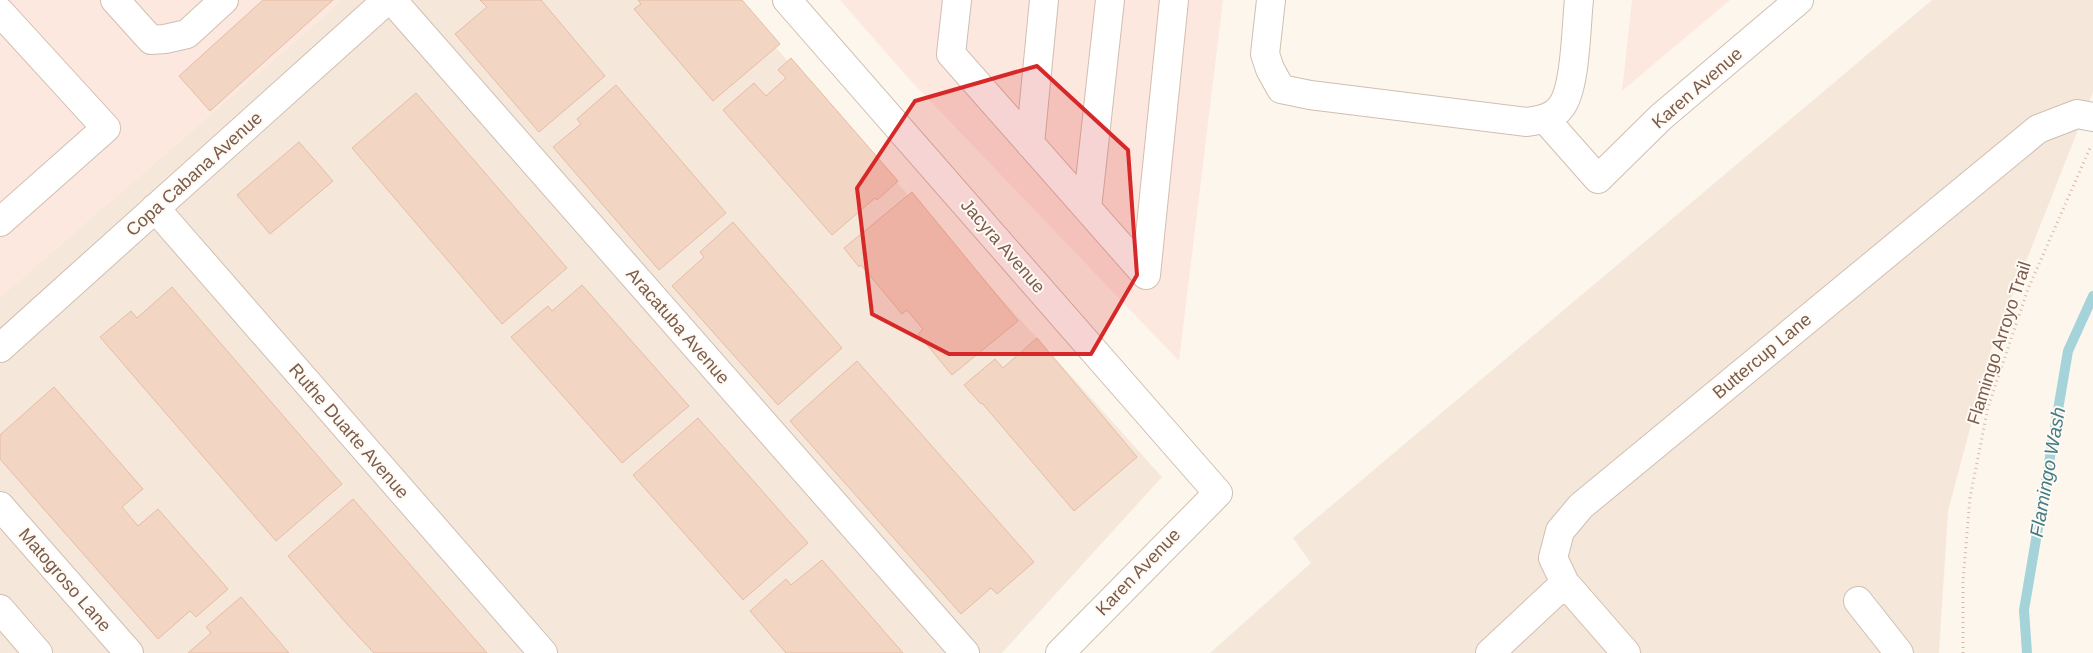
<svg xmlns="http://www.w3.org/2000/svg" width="2093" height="653" font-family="Helvetica,sans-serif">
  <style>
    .residential { fill: #f5e8da }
    .commercial { fill: #fde8e0 }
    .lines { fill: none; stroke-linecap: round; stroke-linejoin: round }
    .stream { stroke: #a5d3da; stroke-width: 10 }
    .building { fill: #f3d5c3; stroke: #e6bba3 }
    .minor-casing { stroke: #d1beb0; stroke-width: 30 }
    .path { stroke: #d9b8a5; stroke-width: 3; stroke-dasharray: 1 4; stroke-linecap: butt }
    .minor { stroke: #fff; stroke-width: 28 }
    .marked { fill: #d62828; fill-opacity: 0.2; stroke: #d62828; stroke-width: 4; stroke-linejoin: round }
    .labels { text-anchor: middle; stroke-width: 4; stroke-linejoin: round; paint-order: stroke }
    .street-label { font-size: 18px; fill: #7a5c4d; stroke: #fffaf3 }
    .water-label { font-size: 19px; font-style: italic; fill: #437c86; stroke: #fffaf3 }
  </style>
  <rect width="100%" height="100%" fill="#fdf6ec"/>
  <!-- residential -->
  <path class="residential" d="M342,0H733L1162,477L1002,653H0V297Z
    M1932,0H2093V92L1991,350L1948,511L1939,653H1210L1311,563L1293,538Z"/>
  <!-- commercial -->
  <path class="commercial" d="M0,0H342L0,297Z
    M840,0H1223L1179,361L910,80Z
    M1632,0H1730L1622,91Z"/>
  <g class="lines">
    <!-- stream -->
    <path class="stream" d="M2027,653L2024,610L2068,351L2093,296"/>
  </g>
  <!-- building -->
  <path class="building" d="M263,0H333L210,111L179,76Z
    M480,0H541L605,76L539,132L455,34L487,7Z
    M638,0H742L780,44L713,101L634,9L641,4Z
    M791,58L898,181L877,200L875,198L832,235L723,110L754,83L766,96L786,78L778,70Z
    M616,85L726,213L659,270L553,147L581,124L577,119Z
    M416,93L567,268L502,324L352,148Z
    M299,142L333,181L270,234L237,195Z
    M912,192L1018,321L952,375L918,334L923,329L907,310L902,314L861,265L859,267L844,248Z
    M733,222L842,348L778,405L672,286L704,257L700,252Z
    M582,285L689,406L622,463L511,337L548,306L552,311Z
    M172,287L342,484L276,541L100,337L131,311L137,318Z
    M1037,338L1137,457L1074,511L982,403L981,404L964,385L995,359L1003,368Z
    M857,361L1034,562L997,594L991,588L961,614L790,421Z
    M54,387L143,489L122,507L138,526L158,509L228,589L196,617L190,611L158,639L0,459V435Z
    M698,418L808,543L743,600L633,475Z
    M353,499L487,653H374L347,624L288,556Z
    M822,560L903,653H786L750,611L786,579L791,585Z
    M241,597L289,653H188L211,633L206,627Z"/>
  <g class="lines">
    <defs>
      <path id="minor" d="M115,0L151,40L165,39L187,34L224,0
        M392,0L965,653
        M787,0L1218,493L1060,653
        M957,0L951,54L1146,275L1174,0
        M1271,0L1265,54L1270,69L1281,89L1310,95L1527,122C1540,120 1553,118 1561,107C1576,88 1576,25 1579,0
        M0,12L106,128L0,222
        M1545,119L1598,179L1661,117L1799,0
        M1030,144L1044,0
        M155,208L543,653
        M1087,208L1110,0
        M0,348L387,0
        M0,506L129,653
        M1858,601L1899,653
        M0,609L38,653
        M1490,653L1565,583
        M1626,653L1565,583L1553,558L1560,531L1581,506L2038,129L2077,114L2093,117"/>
    </defs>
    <!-- minor casing -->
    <use href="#minor" class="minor-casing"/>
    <!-- path -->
    <path class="path" d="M1963,653V581L1970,498L1988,407L2028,289L2090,148"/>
    <!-- minor -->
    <use href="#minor" class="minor"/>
  </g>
  <!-- marked area -->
  <path class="marked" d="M1037,66L1128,150L1137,275L1091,354H949L872,314L857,188L915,101Z"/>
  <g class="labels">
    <!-- street labels -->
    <g class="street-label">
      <text transform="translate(1697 88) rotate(-41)" y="6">Karen Avenue</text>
      <text transform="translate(194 174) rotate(-42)" y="6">Copa Cabana Avenue</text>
      <text transform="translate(1003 246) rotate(49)" y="6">Jacyra Avenue</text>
      <text transform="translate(678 326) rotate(49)" y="6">Aracatuba Avenue</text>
      <text transform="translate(1999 343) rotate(-72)" y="6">Flamingo Arroyo Trail</text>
      <text transform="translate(1762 356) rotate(-40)" y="6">Buttercup Lane</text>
      <text transform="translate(349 431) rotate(49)" y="6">Ruthe Duarte Avenue</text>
      <text transform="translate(1138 572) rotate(-46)" y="6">Karen Avenue</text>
      <text transform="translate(65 580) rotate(49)" y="6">Matogroso Lane</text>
    </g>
    <!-- water labels -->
    <g class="water-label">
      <text transform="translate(2047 472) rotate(-80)" y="7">Flamingo Wash</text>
    </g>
  </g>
</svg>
